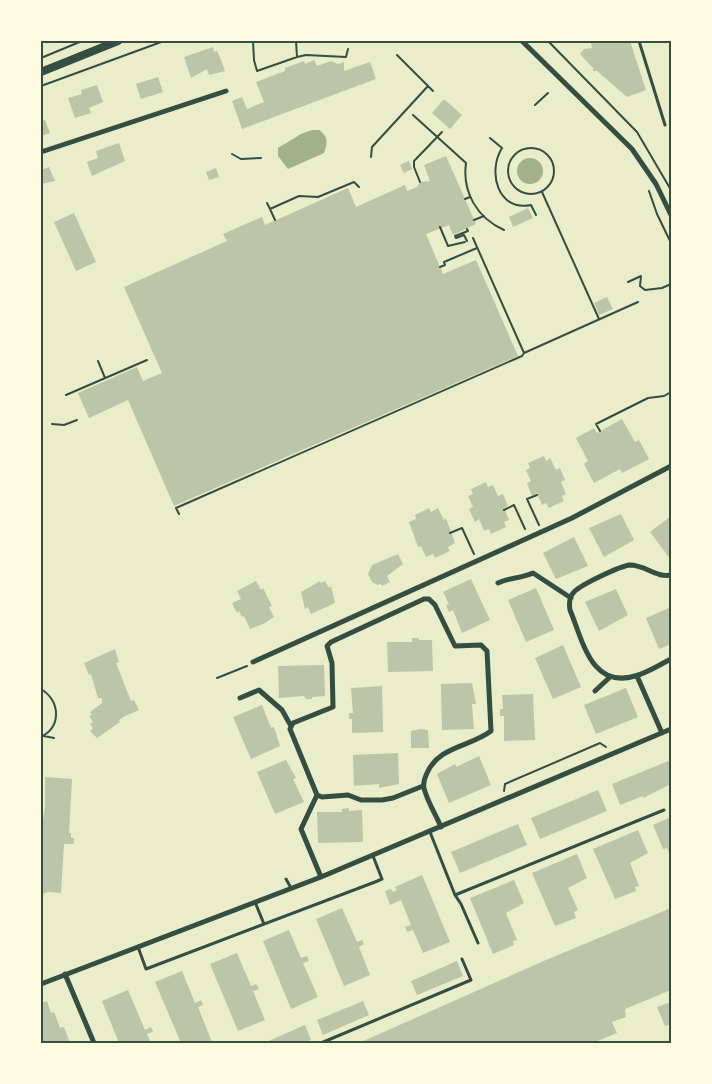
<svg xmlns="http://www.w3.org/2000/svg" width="712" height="1084" font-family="Helvetica,sans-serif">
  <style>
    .water { fill: #a3b18a }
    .building { fill: #bcc5a7 }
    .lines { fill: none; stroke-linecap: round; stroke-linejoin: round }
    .path { stroke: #344e41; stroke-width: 2 }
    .service { stroke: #344e41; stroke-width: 3 }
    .minor { stroke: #344e41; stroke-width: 5 }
    .tertiary { stroke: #344e41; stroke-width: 8 }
    .neatline { fill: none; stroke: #344e41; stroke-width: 2 }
  </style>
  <rect width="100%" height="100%" fill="#e9edc9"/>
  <!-- water -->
  <path class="water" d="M312,130H319C328,136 328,142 324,153L288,169L278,156V148L301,134Z
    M517 171a13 13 0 1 1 26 0a13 13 0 1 1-26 0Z"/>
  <!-- building -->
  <path class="building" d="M630,41L646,90L627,97L597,71H593V68L580,54L584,49L592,48L591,43Z
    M213,47L214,52L217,51L219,55L225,71L209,75L207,69L191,78L184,57Z
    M314,60L317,66L331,61L338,64L344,62V71L370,62L376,79L242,129L232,101L242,97L247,109L264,102L256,82L285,71V68L304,61L305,64Z
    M158,77L163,92L141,99L136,84Z
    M97,85L103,102L89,108L91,113L75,118L68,98L82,94L81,90Z
    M444,99L462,115L450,129L432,113Z
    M45,120L50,133L41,136V121Z
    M119,143L125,161L92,176L87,162L98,158L96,151Z
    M446,156L476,224L453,235L449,225L426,234L443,274L476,260L518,356L174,506L128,400L89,418L78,393L137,367L143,381L162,373L124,287L227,241L223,234L262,217L265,225L348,188L356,207L405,185L407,191L417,187L420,182L430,181L424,165Z
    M409,161L412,169L404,173L400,165Z
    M49,167L55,181L41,184V170Z
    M216,168L219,177L209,180L206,172Z
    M528,208L533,218L513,227L509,217Z
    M74,213L96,262L76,271L54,222Z
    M607,297L613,309L599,315L594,303Z
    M622,419L635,442L639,440L649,459L622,473L620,469L594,483L584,464L588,461L576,438L594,428L597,433Z
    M544,456L546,461L550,458L556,470L560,468L565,480L561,482L566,494L562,496L564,501L549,508L546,503L542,505L537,493L532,496L527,483L531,481L526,470L530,468L528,463Z
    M486,482L488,487L493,485L498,496L503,494L508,506L504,508L509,520L504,522L506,527L491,534L489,529L484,531L479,519L475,522L469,509L473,507L468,496L473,494L471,489Z
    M429,508L431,512L438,508L444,520L446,518L455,543L448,547L450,551L435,558L433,554L426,557L421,546L418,547L409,522L416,519L415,515Z
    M621,514L634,540L604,557L589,528Z
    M671,516V560L650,532Z
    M574,537L588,566L556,579L543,553Z
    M398,554L403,564L387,576L390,582L382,586L381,584L378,585L372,582L368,574L372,565Z
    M471,579L490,620L462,633L453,610L449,612L446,605L449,604L443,592Z
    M256,581L261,590L263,588L272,606L269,607L274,617L265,623L250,629L244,616L242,617L239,611L237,613L232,603L241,599L237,591Z
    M320,581L321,583L325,581L329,588L331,586L335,603L311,614L308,607L305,609L301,592Z
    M536,588L554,630L526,642L508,600Z
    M616,589L628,615L599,631L585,602Z
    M671,607V644L659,649L646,618Z
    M412,638H419V640H432L433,671L388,672L387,642H412Z
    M563,645L581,687L553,699L535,658Z
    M115,649L119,662L116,663L131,701L134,700L139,710L125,716L119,720L120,722L97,738L90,731L93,728L90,724L93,722L89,716L92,715L90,712L102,703V698H98L91,674L89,675L84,663Z
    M324,665L325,696L312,697V699H306L304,696L279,698L278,666Z
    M472,683L476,704H472L474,729L442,730L441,684Z
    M382,686L383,732L352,733V719H349V713H353L351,688Z
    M626,688L638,717L596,734L584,705Z
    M533,694L535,740L504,741V716H500V709H503L502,695Z
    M262,705L271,728L274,727L280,746L251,759L233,717Z
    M421,729L428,730L429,748H411V731Z
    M398,753L399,784L379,788V784L354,786L353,755Z
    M479,756L491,785L449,803L437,774L455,764L456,767Z
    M286,760L296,778L293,779L304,802L275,814L257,772Z
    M671,760V784L643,798V796L620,805L612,784Z
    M45,777L72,779L69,833H71V838H74V844H64L61,893L48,892L44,893L43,896H41V832L45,807Z
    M598,790L607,811L540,839L531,818Z
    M349,808V811L362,810L363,842L318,843L317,812H342V809Z
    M671,817V857L667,848L663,849L653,825Z
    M518,824L527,845L460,873L451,852Z
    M638,830L648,853L630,863L639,886L635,887L636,891L615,899L593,849Z
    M577,854L587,878L568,888L578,910L574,912L576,918L555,926L532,873Z
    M422,875L450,942L423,953L413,930L407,932L405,927L411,925L401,900L390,905L385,891L391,889L393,892L397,890L395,887Z
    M514,880L524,903L506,913L517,940L513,941L514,945L493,954L470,898Z
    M342,908L357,942L362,940L364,944L359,947L370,975L344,986L316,919Z
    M671,908V990L625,1009L626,1017L612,1022L617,1033L593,1043H359L546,960Z
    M289,930L301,958L307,956L309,961L303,963L318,997L291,1009L263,941Z
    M237,953L251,986L256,984L259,989L253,991L265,1020L238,1031L210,964Z
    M457,961L463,976L417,995L411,981Z
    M182,971L195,1003L201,1000L203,1005L198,1007L212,1042L210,1043H181L155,982Z
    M128,990L145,1030L151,1027L153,1032L147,1034L151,1043H119L102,1001Z
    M47,1001L51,1013L54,1012L60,1028L64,1027L70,1043H41V1003Z
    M363,1001L369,1015L323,1035L317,1020Z
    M671,1002V1024L665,1026L657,1007Z
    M305,1025L311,1040L304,1043H264Z"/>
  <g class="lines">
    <!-- path -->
    <path class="path" d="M253,41L254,60L257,71L297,57L296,41
      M403,41H404
      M548,41L637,132L671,190
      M397,55L433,91
      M297,57L306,55L346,57L348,49
      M41,58L82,41
      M41,86L164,41
      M535,105L548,93
      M413,115L466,163C462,192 477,218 504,230
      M490,138L502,148C487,172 498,212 531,205L536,215
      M508 171a23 23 0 1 1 46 0a23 23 0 1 1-46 0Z
      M232,154L241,159L261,158
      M371,157L372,147L428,86
      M420,182L414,167V161L442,132
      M649,191L657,214L671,243
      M542,192L599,319
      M465,199L470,197
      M267,203L270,209L299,196L318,197L354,182L359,187
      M270,209L275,220
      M474,220L484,216
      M440,227L448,246L465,242
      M473,238L524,353
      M467,241L464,235L456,238L455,236L468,231L467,229
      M440,267L445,265L444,262L477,248
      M628,282L641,276L640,286L645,290L662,288L671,284
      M98,361L105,378
      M66,395L147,360
      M52,424L64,425L77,420
      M600,431L596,424L648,398L664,396L671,392
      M537,495L527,499L539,525
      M504,510L514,505L525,529
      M179,514L176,508L522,356L524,353L638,302
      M450,533L462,528L474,554
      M217,678L247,666
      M41,689C60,701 62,726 41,737
      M44,736L54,738
      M504,791L505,784L600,743L606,747"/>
    <!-- service -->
    <path class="service" d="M639,41L665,125
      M430,832L455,895L461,904L478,943
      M286,879L291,888
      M455,895L664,810
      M255,902L264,924
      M138,947L146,969L375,882L382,879L373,856
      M321,1043L471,980L462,959"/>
    <!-- minor -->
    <path class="minor" d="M522,41L632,149L656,184L671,215
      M41,152L226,91
      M671,575C656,578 645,565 630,565C620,566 580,585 574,592C569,597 569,604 570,610C583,641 591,689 635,676C647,673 659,665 671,659
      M498,583C510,577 520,579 533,573L571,598
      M253,662L572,518L671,466
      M637,676L662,733
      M595,691L610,677
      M240,698L259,690L282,710L291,726
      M423,786L393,798L382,800H361L348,795L322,797L317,795L290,729L293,723L333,707L332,663L327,646L331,642L424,599H429L435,605L455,646L481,645L487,651L491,731C470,747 439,746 427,773C425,777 423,783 424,788C427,801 436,815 441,827
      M317,795L301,829L321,877
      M65,974L94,1043
      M41,984L321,877L671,729"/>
    <!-- tertiary -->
    <path class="tertiary" d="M41,72L118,41"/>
  </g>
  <!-- border -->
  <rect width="712" height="1084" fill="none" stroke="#fefae0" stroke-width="85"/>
  <rect x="42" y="42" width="628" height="1000" class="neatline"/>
</svg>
